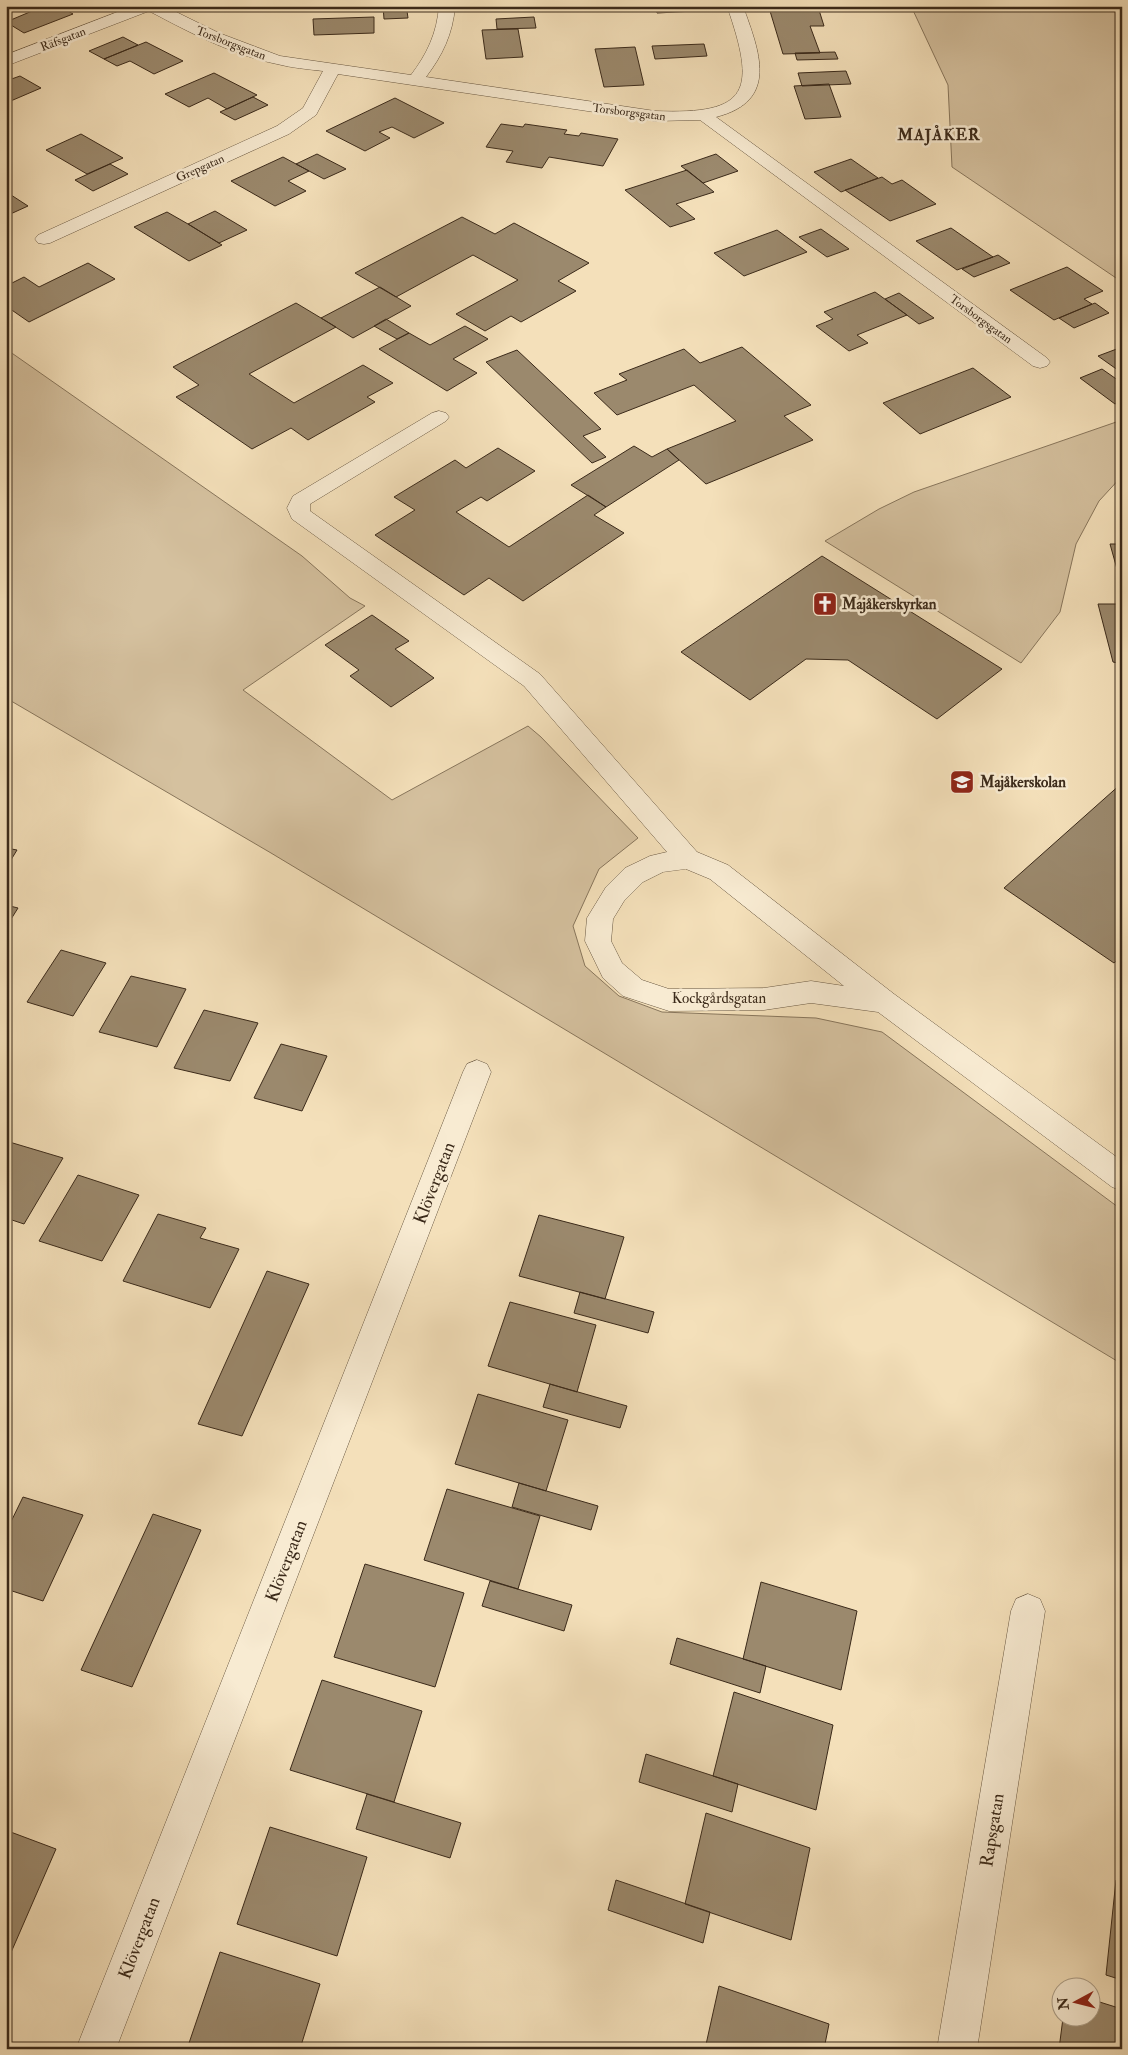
<svg xmlns="http://www.w3.org/2000/svg" width="1128" height="2055" font-family="'IM FELL Double Pica',serif">
  <style>
    .green { fill: #d5c19f; stroke: #88765c }
    .building { fill: #9b896d; stroke: #3b2a1a }
    .lines { fill: none; stroke-linecap: round; stroke-linejoin: round }
    .minor-casing { stroke: #695842; stroke-width: 1 }
    .minor { fill: #f8ebd2; fill-rule: evenodd }
    .labels { text-anchor: middle; stroke-width: 5; stroke-linejoin: round; paint-order: stroke }
    .far-street-label { font-size: 12px; fill: #3b2a1a; stroke: #f8ebd2 }
    .poi-label { font-size: 15px; font-weight: bold; fill: #3b2a1a; stroke: #f8ebd2; text-anchor: start }
    .street-label { font-size: 15px; fill: #3b2a1a; stroke: #f8ebd2 }
    .far-district-label { font-size: 16px; font-weight: bold; letter-spacing: 1px; fill: #3b2a1a; stroke: #f8ebd2 }
    .near-street-label { font-size: 18px; fill: #3b2a1a; stroke: #f8ebd2 }
  </style>
  <rect width="100%" height="100%" fill="#f4e0ba"/>
  <filter id="stains"><feTurbulence type="fractalNoise" baseFrequency=".004" numOctaves="4"/><feColorMatrix values="0 0 0 0 .2 0 0 0 0 .09 0 0 0 0 .02 0 0 0 .5 -.17"/></filter>
  <radialGradient id="worn" r=".72"><stop offset=".6" stop-color="#630" stop-opacity="0"/><stop offset="1" stop-color="#630" stop-opacity=".3"/></radialGradient>
  <!-- green -->
  <path class="green" d="M911,6H1122V282L952,167L948,85Z
    M6,349L302,556L350,598L365,606L243,690L392,800L528,726L541,737L638,838L599,869L573,926L585,966L619,996L662,1012L816,1018L882,1032L1122,1210V1364L271,853L6,698Z
    M1122,420V476L1099,501L1076,544L1060,612L1021,663L825,541L879,509L914,492Z"/>
  <!-- building -->
  <path class="building" d="M44,6H60L73,14L24,33L6,22Z
    M383,6H411V10L407,11L408,18L384,19Z
    M603,6H670V7L604,11Z
    M670,6H692L694,11L657,13L656,8Z
    M819,10L824,26H810L820,53L783,54L770,11Z
    M374,17V33L314,35L313,19Z
    M534,17L536,28L497,29L496,19Z
    M518,29L523,57L486,59L482,30Z
    M123,37L138,45L104,59L89,51Z
    M146,42L183,61L154,74L130,61L117,66L104,59Z
    M704,44L707,56L655,59L652,46Z
    M635,47L644,85L604,87L595,49Z
    M835,52L838,59L797,60L795,53Z
    M846,71L851,84L802,86L798,73Z
    M214,73L257,95L227,109L208,98L189,107L165,94Z
    M20,76L41,88L6,103V81Z
    M829,84L841,117L805,119L794,86Z
    M253,97L268,105L235,120L220,112Z
    M395,98L444,123L414,138L392,127L379,132L390,138L365,151L326,131Z
    M501,124L523,127L525,124L567,130L564,134L579,136L581,133L618,139L603,166L549,157L542,168L506,162L513,151L486,147Z
    M81,134L123,158L87,174L46,150Z
    M317,154L346,169L324,179L296,164Z
    M716,154L738,171L703,183L681,166Z
    M283,157L309,171L288,181L306,191L275,206L231,181Z
    M851,159L878,178L841,192L814,172Z
    M110,164L128,174L93,191L75,180Z
    M687,170L714,192L676,204L695,219L670,227L625,190Z
    M882,177L892,184L902,180L936,204L890,221L845,190Z
    M8,193L28,206L6,216Z
    M215,211L247,230L219,243L188,224Z
    M167,212L188,224L222,245L189,261L134,227Z
    M462,217L495,234L514,223L589,263L558,281L576,291L521,322L511,316L485,331L456,314L518,280L473,255L396,297L355,273Z
    M951,228L993,257L957,270L916,241Z
    M821,229L849,249L827,257L799,237Z
    M777,230L807,252L744,276L714,253Z
    M998,255L1010,263L974,277L962,269Z
    M88,263L115,279L29,322L6,306V286L24,277L39,287Z
    M1067,267L1103,291L1084,299L1092,304L1054,320L1010,290Z
    M380,287L411,306L353,338L321,318Z
    M875,292L907,315L857,335L868,343L849,351L816,326L833,319L824,312Z
    M899,293L934,318L919,324L885,299Z
    M296,303L336,327L249,374L294,403L363,365L393,383L367,397L375,402L308,440L291,428L252,449L176,397L199,385L173,367Z
    M1095,303L1109,313L1074,328L1059,318Z
    M386,319L409,333L397,339L374,326Z
    M465,326L488,339L453,359L477,373L447,391L379,349L409,333L430,345Z
    M742,347L811,405L784,416L813,440L706,484L667,449L736,421L694,385L617,415L594,393L627,380L619,374L684,349L700,363Z
    M1122,347V373L1098,356Z
    M517,350L601,429L583,436L606,457L592,463L486,362Z
    M973,368L1011,397L920,434L883,403Z
    M1102,369L1122,383V401L1115,404L1080,378Z
    M634,446L652,457L667,449L679,460L606,507L571,485Z
    M498,448L535,471L487,501L481,497L456,512L509,547L588,495L606,507L594,515L624,533L523,601L489,578L464,595L375,535L415,510L394,497L455,460L466,468Z
    M1110,544H1122V587Z
    M822,556L1002,669L937,719L848,660L806,659L750,700L681,652Z
    M1098,604H1122V664L1113,662Z
    M372,615L409,641L395,649L434,678L391,707L350,676L359,670L325,645Z
    M1122,783V956L1114,963L1004,888Z
    M6,848L17,850L6,868Z
    M6,905L18,908L8,924H6Z
    M61,950L106,963L73,1016L27,1002Z
    M131,976L186,989L157,1047L99,1032Z
    M204,1010L258,1023L230,1081L174,1068Z
    M281,1044L327,1056L302,1111L254,1098Z
    M6,1141L63,1158L24,1224L6,1218Z
    M78,1175L139,1195L102,1261L39,1241Z
    M158,1214L206,1228L200,1238L239,1249L210,1308L123,1281Z
    M539,1215L624,1237L605,1299L519,1276Z
    M267,1271L309,1284L242,1436L198,1424Z
    M580,1292L654,1312L648,1333L574,1313Z
    M510,1302L596,1325L577,1392L488,1366Z
    M550,1384L627,1406L620,1428L543,1407Z
    M478,1394L568,1420L546,1491L455,1464Z
    M519,1483L598,1506L591,1530L512,1507Z
    M447,1489L540,1516L518,1589L424,1560Z
    M23,1497L83,1515L43,1601L6,1589V1532Z
    M153,1514L201,1530L132,1687L81,1670Z
    M365,1564L464,1593L435,1687L334,1657Z
    M490,1581L572,1605L564,1631L482,1606Z
    M761,1582L857,1611L841,1690L743,1659Z
    M677,1638L766,1666L760,1693L670,1664Z
    M322,1680L422,1711L394,1802L290,1770Z
    M734,1692L833,1725L816,1810L713,1776Z
    M646,1754L738,1784L732,1812L639,1782Z
    M367,1794L461,1823L450,1858L356,1829Z
    M706,1813L810,1848L791,1940L685,1904Z
    M270,1827L367,1857L337,1956L237,1924Z
    M8,1831L56,1849L6,1964V1834Z
    M616,1880L710,1912L703,1943L608,1910Z
    M1116,1880L1122,1882V1980L1106,1975Z
    M220,1952L320,1984L300,2049H187Z
    M719,1986L829,2024L824,2049H705Z
    M1090,1999L1122,2009V2049H1059L1063,2018H1090Z"/>
  <g class="lines">
    <defs>
      <path id="minor" d="M133,6H164L219,33L280,56L411,75C427,54 437,33 439,6H455C453,34 442,56 426,77L655,111C751,115 756,90 727,6H743C759,51 780,101 716,117L1047,358L1050,362L1047,366L1040,368L1033,366L700,120L655,121L338,74L316,115L289,134L50,243L44,244L38,243L35,239L38,235L277,126L303,108L323,71C307,69 292,68 277,64C232,55 189,32 149,11L6,66V55Z
        M439,411L446,413L449,417L446,421L310,504V511L540,674L697,852L728,865L894,994L1122,1161V1191L1112,1187L878,1012L811,1003L764,1010L669,1011L623,996L603,978L585,941L587,918L606,887L625,868L650,856L667,852L524,686L292,519L287,508L293,496L432,413ZM686,869L710,879L844,986L811,981L764,988L669,989L642,980L622,963L611,941L613,919L624,901L643,882L663,872Z
        M477,1060L487,1064L491,1072L116,2049H76L463,1072L467,1064Z
        M1028,1594L1040,1599L1045,1611L977,2049H937L1011,1611L1016,1599Z"/>
    </defs>
    <!-- minor casing -->
    <use href="#minor" class="minor-casing"/>
    <!-- minor -->
    <use href="#minor" class="minor"/>
  </g>
  <!-- icons -->
  <defs>
    <symbol id="church-square" viewBox="-11 -11 22 22"><rect x="-9" y="-9" width="18" height="18" rx="4" fill="#8f2418" stroke="#f8ebd2"/><path d="M-1.2-6h2.4v3.5h3.3v2.4h-3.3V6h-2.4V-.1h-3.3v-2.4h3.3Z" fill="#fff"/></symbol>
    <symbol id="school-square" viewBox="-11 -11 22 22"><rect x="-9" y="-9" width="18" height="18" rx="4" fill="#8f2418" stroke="#f8ebd2"/><path d="M0-5L7-2L0 1L-7-2ZM-4 1L0 2.5L4 1V4Q0 6-4 4Z" fill="#fff"/></symbol>
  </defs>
  <g fill-rule="evenodd">
    <use href="#church-square" x="811" y="590" width="28" height="28"/>
    <use href="#school-square" x="948" y="768" width="28" height="28"/>
  </g>
  <g class="labels">
    <!-- far-street labels -->
    <g class="far-street-label">
      <text transform="translate(63 39) rotate(-21)" y="4">Räfsgatan</text>
      <text transform="translate(231 43) rotate(21)" y="4">Torsborgsgatan</text>
      <text transform="translate(629 112) rotate(7)" y="4">Torsborgsgatan</text>
      <text transform="translate(200 168) rotate(-24)" y="4">Grepgatan</text>
      <text transform="translate(981 319) rotate(36)" y="4">Torsborgsgatan</text>
    </g>
    <!-- poi labels -->
    <g class="poi-label">
      <text x="842" y="609">Majåkerskyrkan</text>
      <text x="980" y="787">Majåkerskolan</text>
    </g>
    <!-- street labels -->
    <g class="street-label">
      <text x="719" y="1003">Kockgårdsgatan</text>
    </g>
    <!-- far-district labels -->
    <g class="far-district-label">
      <text x="939" y="140">MAJÅKER</text>
    </g>
    <!-- near-street labels -->
    <g class="near-street-label">
      <text transform="translate(434 1183) rotate(-69)" y="6">Klövergatan</text>
      <text transform="translate(286 1561) rotate(-69)" y="6">Klövergatan</text>
      <text transform="translate(992 1830) rotate(-81)" y="6">Rapsgatan</text>
      <text transform="translate(139 1938) rotate(-69)" y="6">Klövergatan</text>
    </g>
  </g>
  <!-- margin -->
  <rect width="1128" height="2055" fill="none" stroke="#f4e0ba" stroke-width="25"/>
  <rect x="8" y="8" width="1113" height="2040" fill="none" stroke="#3b2a1a" stroke-width="2.5"/>
  <rect x="12" y="12" width="1103" height="2030" fill="none" stroke="#3b2a1a"/>
  <!-- north arrow -->
  <g transform="translate(1076 2002) rotate(263)"><circle r="24" fill="#f8ebd2" stroke="#ac9e88"/>
  <path d="M0-4L9 19L0 12L-9 19Z" fill="#8f2418"/>
  <text y="-8" font-size="14" font-weight="bold" text-anchor="middle" fill="#3b2a1a">N</text>
  </g>
  <rect width="100%" height="100%" filter="url(#stains)"/>
  <rect width="100%" height="100%" fill="url(#worn)"/>
</svg>
